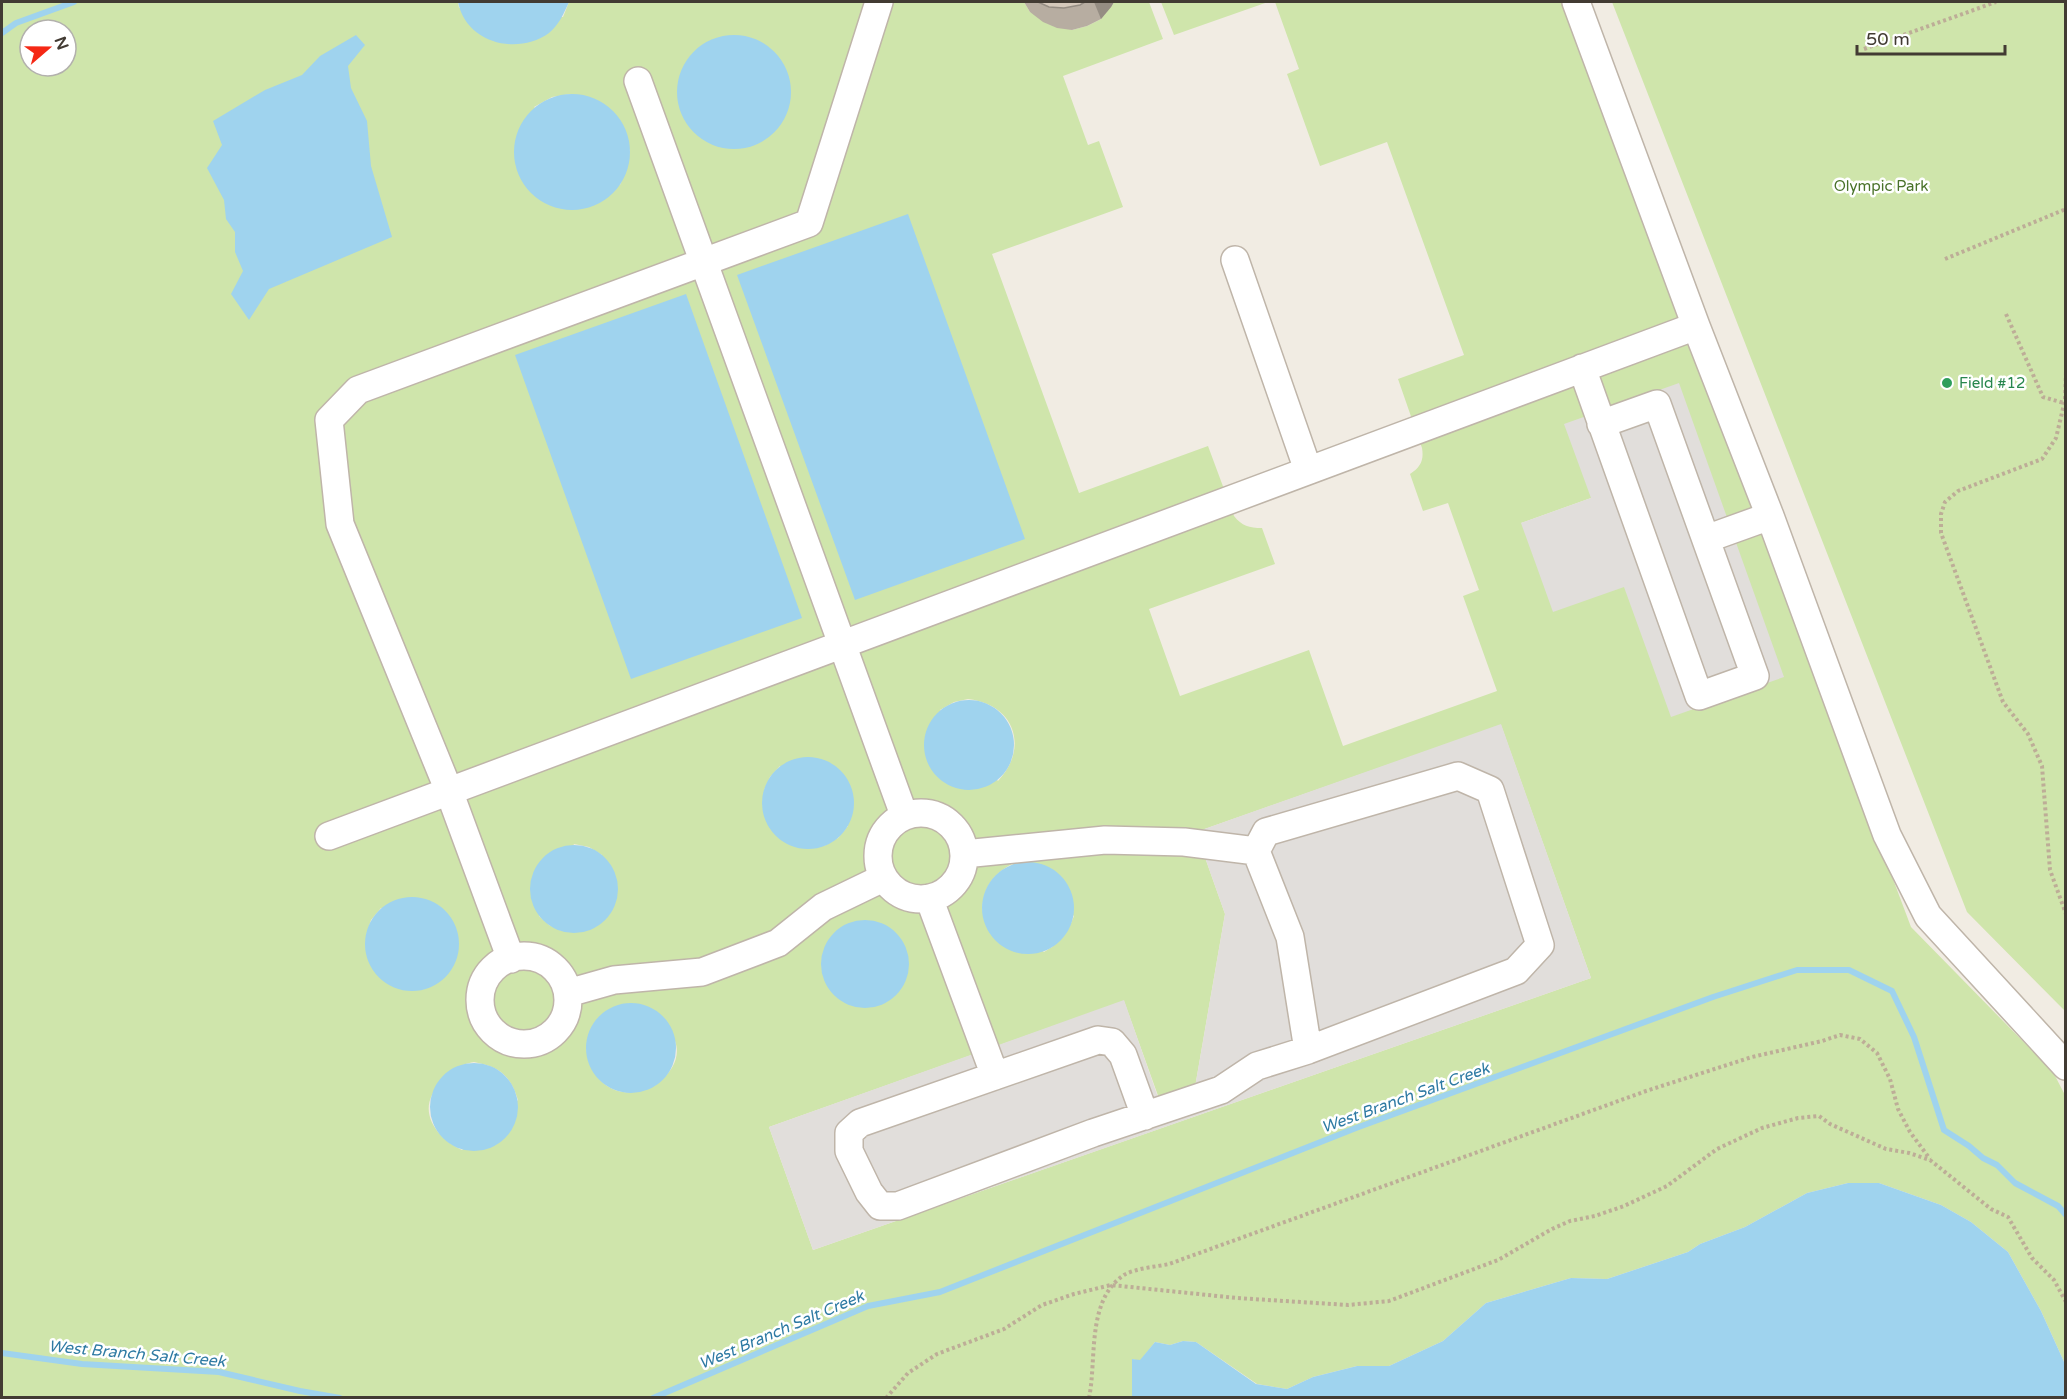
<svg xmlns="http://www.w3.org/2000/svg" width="2067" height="1399" font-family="'Varela Round',sans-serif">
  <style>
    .green { fill: #cfe5ab; fill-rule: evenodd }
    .parking { fill: #e1dedb }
    .water { fill: #9fd3ee }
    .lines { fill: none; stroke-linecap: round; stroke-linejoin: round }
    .stream { stroke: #9fd3ee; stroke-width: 6 }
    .minor-casing { stroke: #bfb5a9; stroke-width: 30 }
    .path { stroke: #bdad97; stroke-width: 4; stroke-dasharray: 3 3; stroke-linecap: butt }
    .minor { stroke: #fff; stroke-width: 27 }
    .wall { fill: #b7ada1 }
    .shaded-wall { fill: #958d83 }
    .building { fill: #d5c9bb; stroke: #958d83; stroke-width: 1.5 }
    .leisure-dot { fill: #2e9e5b; stroke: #fff; stroke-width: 2 }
    .labels { text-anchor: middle; stroke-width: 5; stroke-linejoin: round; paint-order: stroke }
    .park-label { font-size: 15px; fill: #497229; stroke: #fff }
    .leisure-label { font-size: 15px; fill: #27864d; stroke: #fff; text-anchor: start }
    .water-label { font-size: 16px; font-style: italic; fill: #2e7aa3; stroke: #fff }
  </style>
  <rect width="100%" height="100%" fill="#f1ece3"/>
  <!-- green -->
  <path class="green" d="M2,2H458L459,8L563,17L569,2H1024L1030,12L1072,30L1087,26L1101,19L1114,2H1149L1163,39L1063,76L1088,145L1099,141L1123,207L992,254L1079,493L1208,446L1234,516C1242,526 1249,528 1262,528L1275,564L1149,609L1180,696L1309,650L1343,746L1497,691L1463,596L1479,590L1448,503L1423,511L1410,474C1421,467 1424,460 1422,448L1398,379L1464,355L1387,142L1320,166L1287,74L1299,69L1275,2H1563L1911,927L2053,1072L2065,1095V1364L2041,1311L2008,1252L1971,1222L1941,1205L1879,1183H1848L1807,1193L1745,1227L1700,1244L1688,1252L1607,1279L1571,1278L1486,1303L1443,1341L1389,1366H1357L1313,1377L1287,1389L1257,1384L1196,1342L1183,1341L1170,1345L1155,1342L1140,1361L1132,1359V1398L2,1397ZM30,30H66V66H30ZM714,39L678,83C686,59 693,51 714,39ZM570,94L630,150L627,168L620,185L534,107L552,97ZM1591,498L1784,677L1624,586L1521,523ZM968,699C1014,704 1030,747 998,781L940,710L954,702ZM1501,725L1591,978L813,1250L769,1127L1124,1001L1161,1104L1194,1093L1225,914L1196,832ZM780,766L848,826L838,838L824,846L764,790L770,777ZM574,844L589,847L602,855L562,931L549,925L539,916ZM1012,864L1074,916C1067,934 1060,943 1044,952L982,910C984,887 992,875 1012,864ZM438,905C468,932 463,969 428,988L366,936L371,920L381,908ZM624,1004C648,1004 651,1007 665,1026C668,1031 673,1036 675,1041C691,1082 601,1129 586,1048ZM474,1062C500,1067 510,1075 518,1100L462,1150C443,1142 420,1119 432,1095C434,1090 441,1085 444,1081C456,1069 458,1065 474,1062Z
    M1161,2H1268L1174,35Z
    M1612,2H2065V1011L1967,912Z"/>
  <!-- parking -->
  <path class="parking" d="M1679,383L1784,677L1671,717L1624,587L1553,612L1521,523L1591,498L1564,424Z
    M1501,724L1591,978L813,1250L769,1127L1124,1000L1160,1103L1194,1093L1225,914L1196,832Z"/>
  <!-- water -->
  <path class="water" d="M458,2H569C564,13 559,25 549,33C517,56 466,43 458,2Z
    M356,35L365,45L348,66L351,88L367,121L371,166L392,237L269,289L249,320L231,294L243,271L235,252V232L226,219L224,200L207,168L222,145L213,121L265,90L302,75L320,56Z
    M677 92a57 57 0 1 1 114 0a57 57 0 1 1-114 0Z
    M514 152a58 58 0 1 1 116 0a58 58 0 1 1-116 0Z
    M908,214L1025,539L855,600L737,275Z
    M686,294L802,618L631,679L515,355Z
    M924 745a45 45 0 1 1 90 0a45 45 0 1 1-90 0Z
    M762 803a46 46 0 1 1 92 0a46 46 0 1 1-92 0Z
    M530 889a44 44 0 1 1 88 0a44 44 0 1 1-88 0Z
    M982 908a46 46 0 1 1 92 0a46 46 0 1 1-92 0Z
    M365 944a47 47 0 1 1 94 0a47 47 0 1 1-94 0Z
    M821 964a44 44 0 1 1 88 0a44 44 0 1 1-88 0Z
    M586 1048a45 45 0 1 1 90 0a45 45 0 1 1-90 0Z
    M430 1107a44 44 0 1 1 88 0a44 44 0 1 1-88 0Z
    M1848,1183H1879L1941,1205L1971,1222L2008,1252L2041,1311L2065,1364V1397H1132V1359L1140,1360L1155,1342L1170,1345L1183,1341L1196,1342L1256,1384L1287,1389L1313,1377L1357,1366H1389L1443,1341L1486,1303L1571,1278L1607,1279L1688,1252L1700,1244L1745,1227L1807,1193Z"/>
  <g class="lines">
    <!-- stream -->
    <path class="stream" d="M2,33L16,23L74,2
      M2,1353L82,1364L219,1372L300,1391L340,1398
      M653,1398L868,1306L940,1292L1356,1128L1713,997L1797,970H1849L1892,991L1914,1037L1944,1130L1969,1146L1983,1158L1997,1165L2015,1183L2058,1206L2066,1215"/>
    <defs>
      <path id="minor" d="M1576,2L1696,326L1770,516L1887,835L1928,916L2066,1066
        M638,81L904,815
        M1235,260L1308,470
        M1582,368L1699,696L1755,676L1657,404L1601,424
        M1706,539L1770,516
        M878 856a43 43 0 1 1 86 0a43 43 0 1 1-86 0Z
        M329,836L1696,326
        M1256,851L1266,832L1458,776L1490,790L1540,945L1516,971L1308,1050
        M964,854L1105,840L1184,842L1256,851L1290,937L1308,1050L1257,1066L1221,1090L1093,1133L898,1206H880L869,1192L849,1151V1133L860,1123L1098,1040L1112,1042L1123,1055L1145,1116
        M929,898L995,1076
        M480 1000a44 44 0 1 1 88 0a44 44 0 1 1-88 0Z
        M511,959L449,791L340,524L329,420L358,390L809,223L879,2
        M568,993L614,980L702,972L778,943L823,907L883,878"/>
    </defs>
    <!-- minor casing -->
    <use href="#minor" class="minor-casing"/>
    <!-- path -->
    <path class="path" d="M1864,49L1996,2
      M1945,259L2066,209
      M2006,314L2043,397L2064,403
      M2066,372L2065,400L2056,438L2042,459L1958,491L1945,502L1941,514V533L2003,702L2028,734L2042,766L2050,870L2066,914
      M886,1398L908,1373L937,1354L1004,1329L1042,1305L1074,1294L1111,1285L1237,1298L1348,1305L1389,1301L1498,1260L1552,1229L1570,1221L1595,1216L1624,1206L1667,1186L1717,1149L1762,1128L1798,1118L1819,1116L1830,1124L1886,1149L1909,1153L1930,1160L1991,1209L2008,1217L2032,1258L2054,1280L2066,1302
      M1089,1398C1097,1360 1086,1300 1124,1275C1136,1268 1155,1267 1169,1264L1646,1091L1752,1057L1822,1041L1840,1035L1860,1039L1877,1053L1890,1079L1898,1109L1910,1132L1930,1159"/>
    <!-- minor -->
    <use href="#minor" class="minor"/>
  </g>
  <!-- wall -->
  <path class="wall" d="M1024,2H1114L1111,7L1101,19L1087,26L1072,30L1057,28L1043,22L1030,12Z"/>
  <!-- shaded-wall -->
  <path class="shaded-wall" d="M1094,2H1114L1111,7L1101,19Z"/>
  <!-- building -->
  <path class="building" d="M1038,2H1085L1080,5L1064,8L1049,7Z"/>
  <!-- markers -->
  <circle class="leisure-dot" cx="1947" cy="383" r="6"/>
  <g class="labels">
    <!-- park labels -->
    <g class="park-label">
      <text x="1881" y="191">Olympic Park</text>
    </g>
    <!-- leisure labels -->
    <g class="leisure-label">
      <text x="1959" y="388">Field #12</text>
    </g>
    <!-- water labels -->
    <g class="water-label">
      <text transform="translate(1405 1097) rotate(-20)" y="6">West Branch Salt Creek</text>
      <text transform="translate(781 1329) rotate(-23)" y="6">West Branch Salt Creek</text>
      <text transform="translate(137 1353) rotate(5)" y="6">West Branch Salt Creek</text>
    </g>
  </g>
  <!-- border -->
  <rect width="2067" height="1399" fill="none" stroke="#423b33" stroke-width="6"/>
  <!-- north arrow -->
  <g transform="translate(48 48) rotate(70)"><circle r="28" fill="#ffffff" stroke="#b3b1ad" stroke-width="1.5"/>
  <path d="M0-4.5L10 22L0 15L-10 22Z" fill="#f52815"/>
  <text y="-9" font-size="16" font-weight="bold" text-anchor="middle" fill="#423b33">N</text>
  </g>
  <!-- scale -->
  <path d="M1857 45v9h148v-9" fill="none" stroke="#423b33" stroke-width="3"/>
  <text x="1866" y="45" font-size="18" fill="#423b33" stroke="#ffffff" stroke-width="4.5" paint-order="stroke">50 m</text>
</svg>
